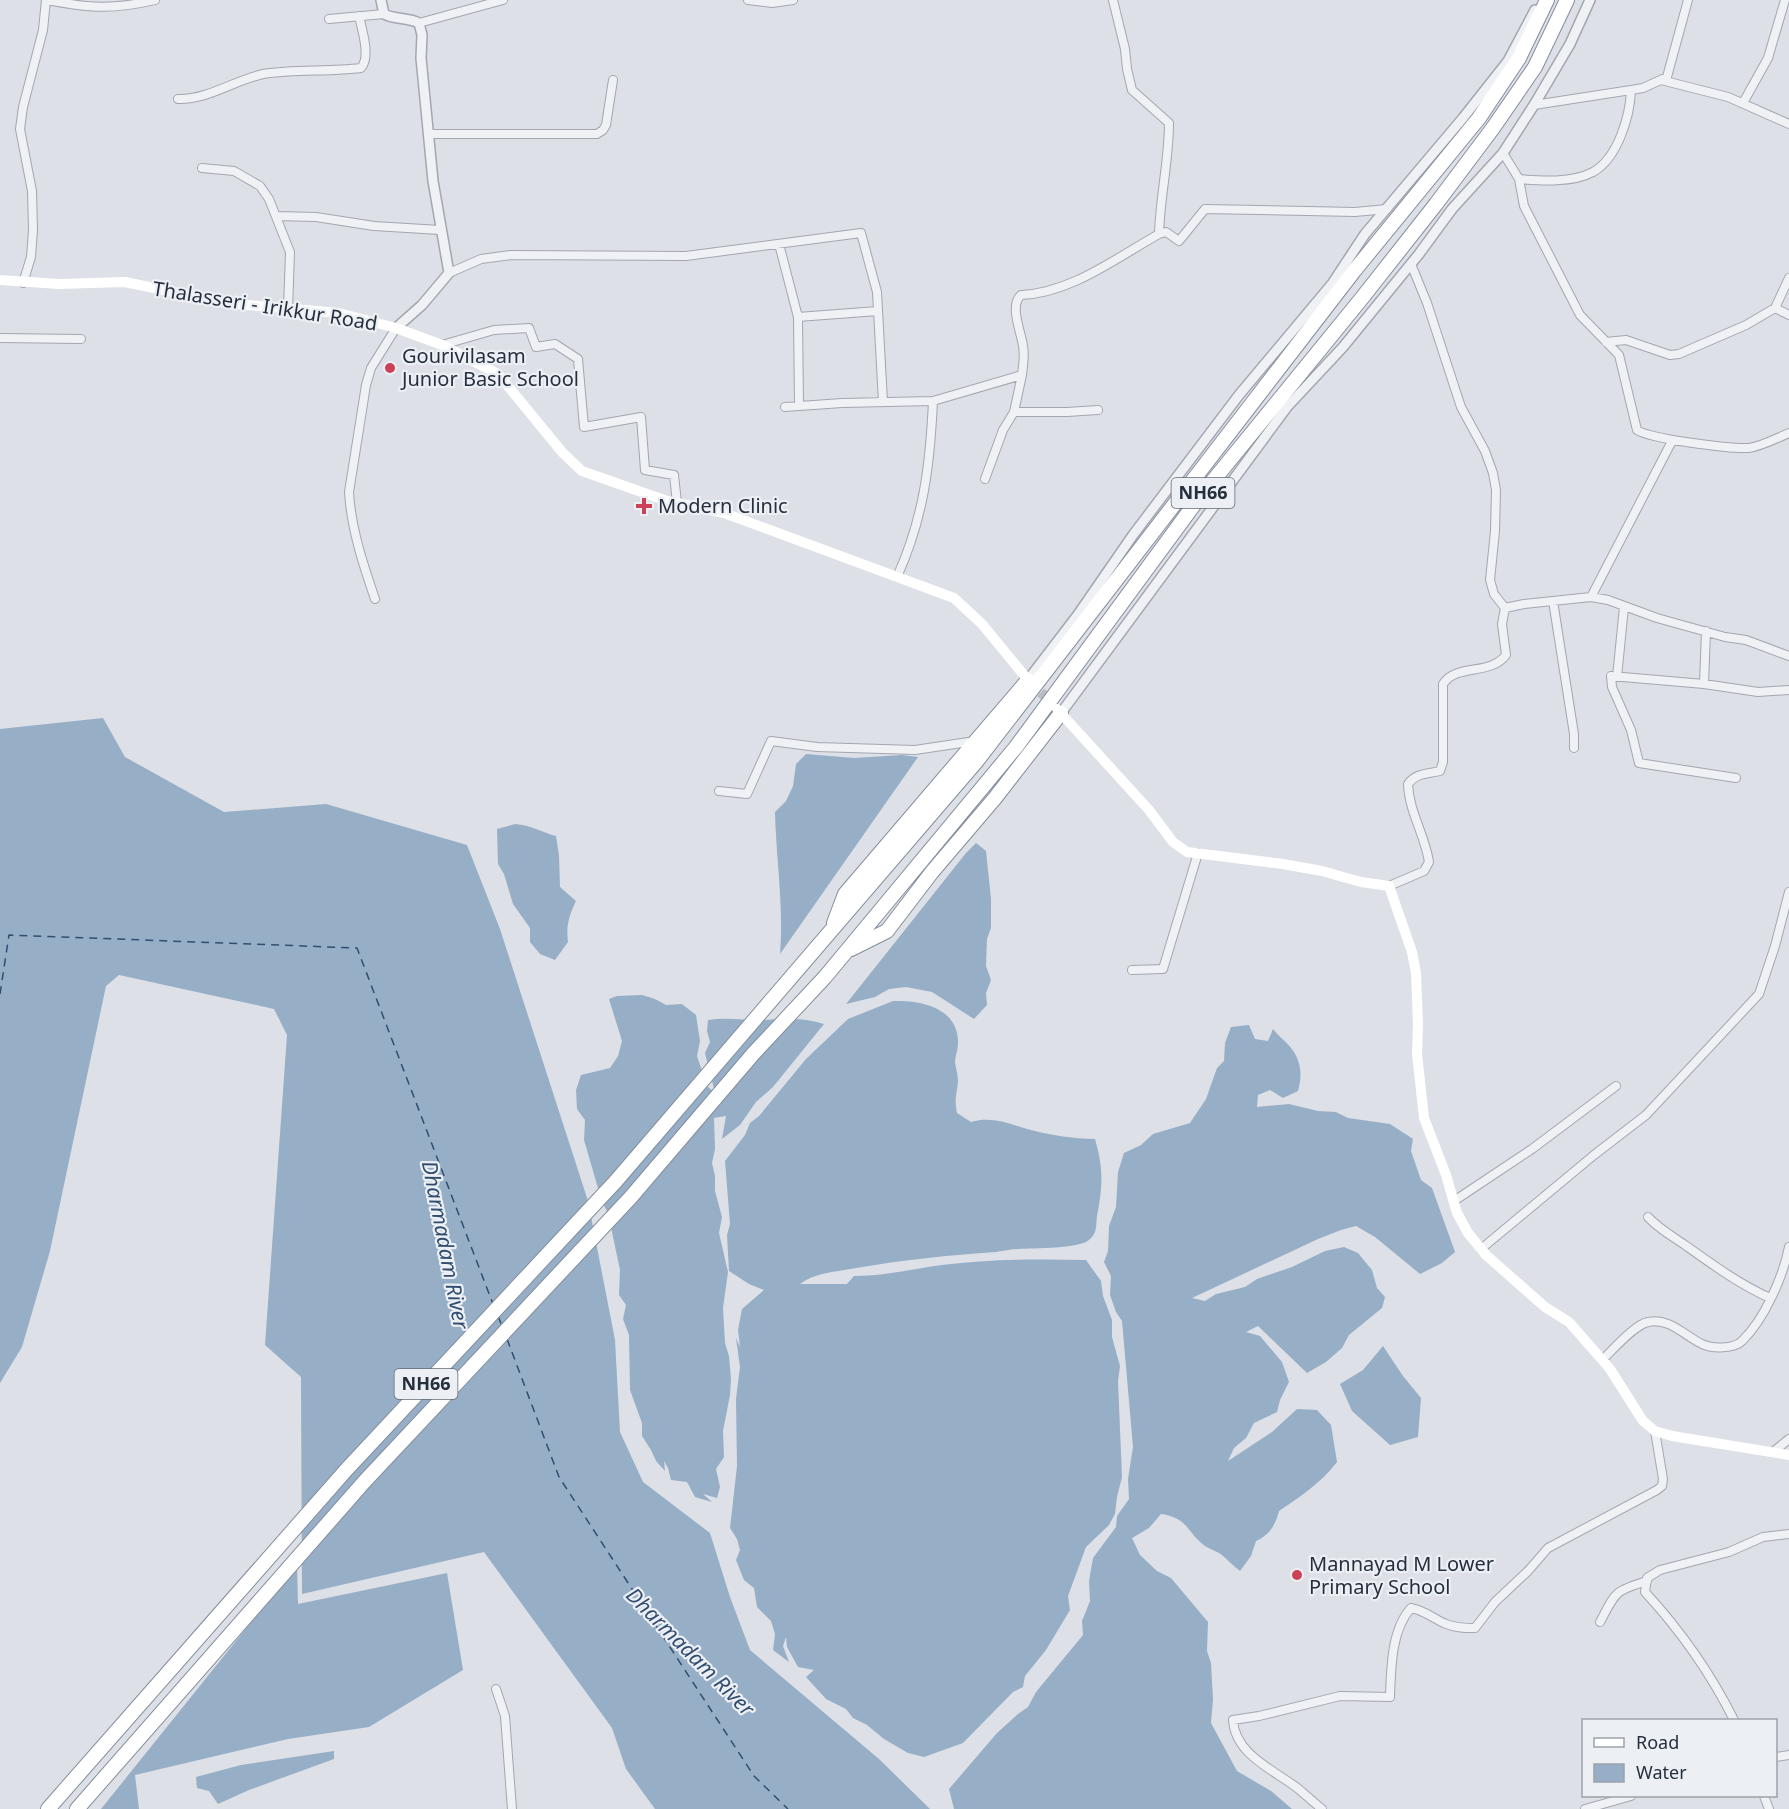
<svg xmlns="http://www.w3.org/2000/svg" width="1789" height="1809" font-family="'Noto Sans',sans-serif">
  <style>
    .water { fill: #97aec7 }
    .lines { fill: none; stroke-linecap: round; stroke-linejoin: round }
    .ferry { stroke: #314d70; stroke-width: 1.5; stroke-dasharray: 8 6; stroke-linecap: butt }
    .secondary-tunnel { stroke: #b8bdc4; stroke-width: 10; stroke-dasharray: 10 5; stroke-linecap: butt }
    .minor-casing { stroke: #a2a7b0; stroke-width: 10 }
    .tertiary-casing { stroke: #a2a7b0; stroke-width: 12 }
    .trunk-casing { stroke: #848e9d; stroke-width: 16 }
    .minor { stroke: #eff1f5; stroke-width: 8 }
    .tertiary { stroke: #eff1f5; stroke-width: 9 }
    .secondary { stroke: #fff; stroke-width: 10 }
    .trunk { stroke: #fff; stroke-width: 14 }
    .poi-dot { fill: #cc4156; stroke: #eceff4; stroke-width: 2 }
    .labels { text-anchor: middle; stroke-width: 4.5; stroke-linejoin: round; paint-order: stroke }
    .shield { fill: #eceff4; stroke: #616974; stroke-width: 1.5 }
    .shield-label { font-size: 18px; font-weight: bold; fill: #262f3d }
    .street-label { font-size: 20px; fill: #262f3d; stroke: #eceff4 }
    .poi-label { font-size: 20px; fill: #262f3d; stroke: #eceff4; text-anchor: start }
    .water-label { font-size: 21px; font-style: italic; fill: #314d70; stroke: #eceff4 }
  </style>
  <rect width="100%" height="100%" fill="#dde0e6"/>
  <!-- water -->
  <path class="water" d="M103,718L125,757L224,812L326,804L467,845L500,929L588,1201L615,1340L620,1432L643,1482L710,1533L730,1597L750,1650L879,1759L930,1809H655L626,1769L612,1728L484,1552L302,1594L301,1377L265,1345L287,1035L274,1009L119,975L106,986L50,1251L22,1347L0,1383V729Z
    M806,754L854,758L902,755L918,757L780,954C784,908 776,858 775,812L786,801L793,786L796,764Z
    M515,824C531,825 541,832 556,836L559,855L560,887L576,901C569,916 566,925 568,942L555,960L540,954L530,942V928L513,904L504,874L498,864L497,829Z
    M976,843L986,851L991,899V928L987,939L986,966L991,980L986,993L987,1005L974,1019L932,992L906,987L889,989L875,997L846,1004L966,853Z
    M642,995L655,999L666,1005L682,1004L696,1015L700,1041L697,1056L707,1086L715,1093L705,1053L710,1042L707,1031L708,1020C726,1017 743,1020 761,1020C783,1019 803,1017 824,1024L773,1087L756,1102L740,1125L722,1139L726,1116L714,1118L715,1149L712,1163L715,1176V1191L722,1217L719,1233L728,1272L723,1308L725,1343L729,1356L731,1379L730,1395L723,1431L724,1457L716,1469L720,1487L717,1498L703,1494L712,1502L695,1497L687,1482L671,1480L668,1468L664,1461L665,1471L656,1461L651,1450L642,1436V1423L630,1390L629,1335L623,1319L626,1305L619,1295L620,1270L608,1213L602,1202L584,1140L585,1120L577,1109L576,1090L581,1075L610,1068L618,1056L622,1041L609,999L617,996Z
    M893,1001C922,1000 959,1008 958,1044C958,1050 955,1056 955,1062C956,1069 958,1075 958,1081C957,1094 954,1099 957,1113L971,1122C997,1115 1014,1127 1039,1132C1057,1136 1077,1139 1095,1139C1103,1167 1103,1183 1098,1211C1095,1222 1099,1232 1089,1240C1079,1249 1033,1248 1018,1249C1011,1249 1003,1251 996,1252C949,1255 903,1260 856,1268C837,1272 816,1272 800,1284H847L854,1276C884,1276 912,1269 942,1265C990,1259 1038,1259 1086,1260L1101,1281L1103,1296L1112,1320V1337L1120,1366L1118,1381L1122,1477L1117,1497L1115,1514L1109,1525L1086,1547L1068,1596L1070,1610L1046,1650L1025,1676L1023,1687L1013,1692L963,1743L924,1757L908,1753L884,1739L867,1725L853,1718L846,1709L826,1699L806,1677L814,1670L798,1667L787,1647L786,1637L783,1646L789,1662L773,1650L775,1634L771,1621L757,1607L754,1588L744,1580L736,1560L740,1550L737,1539L730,1528L737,1466L736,1399L740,1367L736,1338L740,1347L738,1330L742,1309L764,1290L749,1284L729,1271L727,1235L730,1224L725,1161L745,1135L750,1123L759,1116L806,1059L848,1019Z
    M1249,1025L1255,1039L1268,1041L1273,1029C1279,1037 1286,1041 1291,1048C1302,1062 1302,1076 1298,1091L1283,1098L1270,1090L1258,1095L1257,1107L1289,1104L1318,1111L1336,1112L1348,1118L1390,1124L1413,1139L1411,1151L1421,1180L1432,1188L1455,1252L1442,1263L1420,1274L1375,1237L1356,1226L1341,1230L1318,1239L1192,1298L1205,1301L1216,1294L1245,1287L1257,1279L1292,1267L1325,1251L1344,1247L1358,1253L1372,1270L1377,1288L1385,1297L1382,1308L1349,1335L1342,1348L1326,1362L1307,1373L1258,1326L1246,1332L1260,1336L1282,1362L1289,1382L1280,1400L1277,1412L1254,1423L1246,1438L1234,1448L1228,1461L1272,1432L1297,1409L1317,1410L1331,1425L1337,1462C1321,1483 1301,1496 1279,1511C1275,1526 1270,1534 1256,1541L1251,1556L1240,1571C1233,1566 1228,1560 1222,1555C1217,1551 1211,1550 1205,1546C1186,1532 1189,1518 1161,1514L1149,1528L1132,1538L1140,1555L1157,1571L1171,1578L1208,1622L1207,1651L1211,1663L1213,1699L1211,1723L1237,1771L1271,1791L1292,1809H954L949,1789L997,1733L1018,1714L1028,1707L1036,1692L1083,1635L1082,1621L1090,1601L1089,1581L1093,1558L1116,1527L1117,1516L1129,1499L1128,1479L1133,1447L1122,1321L1116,1312L1110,1295L1111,1276L1104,1262L1108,1251L1109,1226L1116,1207L1118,1172L1124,1153L1141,1145L1153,1134L1190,1123L1206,1099L1217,1068L1224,1061L1225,1043L1231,1027Z
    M1383,1346L1403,1376L1421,1398L1418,1437L1390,1445L1352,1411L1340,1384L1363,1370Z
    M297,1565L298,1604L447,1573L463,1670L369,1727L288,1739L135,1775L139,1809H101Z
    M334,1751V1759L249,1790L218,1804L209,1791L197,1788L196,1777L241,1765Z"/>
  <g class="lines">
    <!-- ferry -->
    <path class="ferry" d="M0,994L9,935L357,948L493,1304
      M498,1316L502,1326
      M507,1339L559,1477L754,1776L788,1809"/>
    <!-- secondary-tunnel -->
    <path class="secondary-tunnel" d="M1030,682L1055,706"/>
    <defs>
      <path id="minor" d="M47,0C89,8 112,10 155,0
        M748,0L772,3L793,0
        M329,19L384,14
        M419,23L503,0
        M1661,80L1728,97L1789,124
        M178,99C207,100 235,80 263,74C295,69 329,72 361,68C371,57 362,30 359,16
        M1743,103L1768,58L1785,0
        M1534,105L1631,90
        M430,134H597L603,130L606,125L613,80
        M1503,153L1519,179C1542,181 1572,183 1593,172C1618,158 1630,116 1631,90L1643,88L1667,77L1688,0
        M202,168L234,171L260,186L269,199L290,252L288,309
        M1519,179L1524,206L1580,315L1619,355L1637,430C1650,439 1731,449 1749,448C1762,446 1777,438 1789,433
        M276,216L316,217L374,226L440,230
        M1159,234L1166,232L1179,241L1205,209L1355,212L1387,209
        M779,244L798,317L799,406
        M1411,264L1427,303L1461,407L1485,451L1493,473L1496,490L1495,531L1490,580L1494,594L1505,608
        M449,273L481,259L511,255L686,256L861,233L877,292L883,402
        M23,283L31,257L33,230L32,191L20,129L23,107L43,30L46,0
        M1775,308L1789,278
        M798,317L878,311
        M0,338L81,339
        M1606,342L1626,340L1670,355L1679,354L1746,325L1775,308L1789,315
        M442,345L494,330L529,328L536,347L555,344L578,359L584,427L641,417L645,470L674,475L677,503
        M785,407L842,403L933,401
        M1014,412H1067L1098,410
        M985,479L1003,430L1014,412L1022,375
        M897,577C924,517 930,465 933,401L1022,375C1023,365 1025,356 1023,346C1021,331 1009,306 1021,295C1071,293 1116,258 1159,234C1160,197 1169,160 1169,123L1132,90L1127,69L1125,49L1113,0
        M1591,597L1672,441
        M375,599C363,564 351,528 349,492L366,385L371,368L396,328
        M1553,601L1574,734V748
        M1617,677L1624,607
        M1704,684L1706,631
        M1736,778L1639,763L1631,730L1612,687L1611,676L1704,684L1758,692L1789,690
        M719,791L747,794L771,741L817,747L915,750L975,741
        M1389,886L1424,871L1429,862C1425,835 1409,812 1408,784C1416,773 1427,774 1440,771L1443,762V684C1457,663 1490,676 1506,655L1502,624L1505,608L1524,604L1591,597L1608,600L1657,618L1725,637L1746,640L1789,656
        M1132,970L1163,969L1198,853
        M1454,1201L1532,1149L1616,1086
        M1648,1217C1659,1229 1672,1236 1685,1245C1713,1265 1739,1284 1770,1298
        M1481,1249L1594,1155L1646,1115L1759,994L1775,946L1789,892
        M1602,1360C1613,1350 1634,1325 1648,1322C1669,1317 1685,1336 1702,1344C1712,1349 1734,1349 1742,1341C1764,1320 1783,1277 1789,1247
        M1773,1452L1789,1439
        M1600,1622C1616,1592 1614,1591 1647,1581
        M496,1689L505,1716L512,1809
        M1734,1720C1711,1674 1680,1630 1645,1592L1647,1578L1660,1570L1729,1552L1763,1537L1789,1534
        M1776,1757L1789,1755
        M1764,1796L1769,1809
        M1322,1809C1313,1802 1305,1794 1296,1787C1272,1769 1235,1754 1233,1720L1259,1716L1340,1696L1390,1697C1391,1669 1391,1630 1411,1608C1424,1610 1434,1619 1446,1624C1456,1628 1465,1628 1475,1628L1495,1602L1528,1571L1548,1548L1657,1490L1662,1486L1663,1479L1655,1431
        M1585,1809L1631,1796"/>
      <path id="tertiary" d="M381,0L384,14C395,20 407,17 419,23L422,35L421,58L433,181L449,273L422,305L396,328
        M1028,680L1077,616L1133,535L1239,395L1332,284L1365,234L1463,118L1508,61L1535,10
        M1061,713L1287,407L1343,347L1419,254L1452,209L1503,153L1534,105L1570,44L1590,0"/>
      <path id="trunk" d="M834,923L845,894L1028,680
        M851,949L887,931L932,872L995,798L1061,713
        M48,1809L347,1469L616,1181L976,762L1354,271L1479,118L1519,58L1547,0
        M77,1809L364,1482L631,1197L753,1054L825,977L1016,747L1199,498L1362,298L1436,204L1493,128L1535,67L1567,0"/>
    </defs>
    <!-- minor casing -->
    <use href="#minor" class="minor-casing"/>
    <!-- tertiary casing -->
    <use href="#tertiary" class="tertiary-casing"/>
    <!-- trunk casing -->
    <use href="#trunk" class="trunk-casing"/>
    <!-- minor -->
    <use href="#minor" class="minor"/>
    <!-- tertiary -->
    <use href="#tertiary" class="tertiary"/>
    <!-- secondary -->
    <path class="secondary" d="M0,280L59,284L125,282L226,303L339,313L396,328L442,345L498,374L562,452L582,471L667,501L724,513L954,598L982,624L1028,680
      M1057,709L1149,810L1173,842L1187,852L1283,864L1322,871L1361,882L1389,886L1412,952L1416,973L1418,1024L1417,1054L1424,1118L1446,1175L1457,1213L1468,1233L1486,1255L1545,1307L1569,1322L1610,1369L1643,1421L1655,1431L1672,1436L1789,1455"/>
    <!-- trunk -->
    <use href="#trunk" class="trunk"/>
  </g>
  <!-- markers -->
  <g class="poi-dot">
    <circle cx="390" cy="368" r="6"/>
    <path d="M641 497h6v6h6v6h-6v6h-6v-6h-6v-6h6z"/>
    <circle cx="1297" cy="1575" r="6"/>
  </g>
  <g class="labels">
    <!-- shield labels -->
    <g class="shield">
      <rect x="1171.5" y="478" width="63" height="30" rx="4.5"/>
      <rect x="394.5" y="1369" width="63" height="30" rx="4.5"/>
    </g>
    <g class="shield-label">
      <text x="1203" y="499">NH66</text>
      <text x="426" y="1390">NH66</text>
    </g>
    <!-- street labels -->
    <g class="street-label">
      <text transform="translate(265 306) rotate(9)" y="7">Thalasseri - Irikkur Road</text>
    </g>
    <!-- poi labels -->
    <g class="poi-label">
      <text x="402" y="363">Gourivilasam<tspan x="402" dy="23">Junior Basic School</tspan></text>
      <text x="658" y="513">Modern Clinic</text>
      <text x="1309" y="1571">Mannayad M Lower<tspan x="1309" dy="23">Primary School</tspan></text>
    </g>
    <!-- water labels -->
    <g class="water-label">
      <text transform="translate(445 1245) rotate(79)" y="7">Dharmadam River</text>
      <text transform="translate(690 1652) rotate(45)" y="7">Dharmadam River</text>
    </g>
  </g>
  <!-- legend -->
  <rect x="1582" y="1719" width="195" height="78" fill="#eceff4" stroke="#9da2ab" stroke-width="1.5"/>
  <rect x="1594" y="1738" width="30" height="9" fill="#ffffff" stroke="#9da2ab" stroke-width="1.5"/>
  <text x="1636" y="1749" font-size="18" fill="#262f3d">Road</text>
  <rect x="1594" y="1764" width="30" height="18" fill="#97aec7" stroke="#9da2ab" stroke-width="1.5"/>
  <text x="1636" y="1779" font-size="18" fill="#262f3d">Water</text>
</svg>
